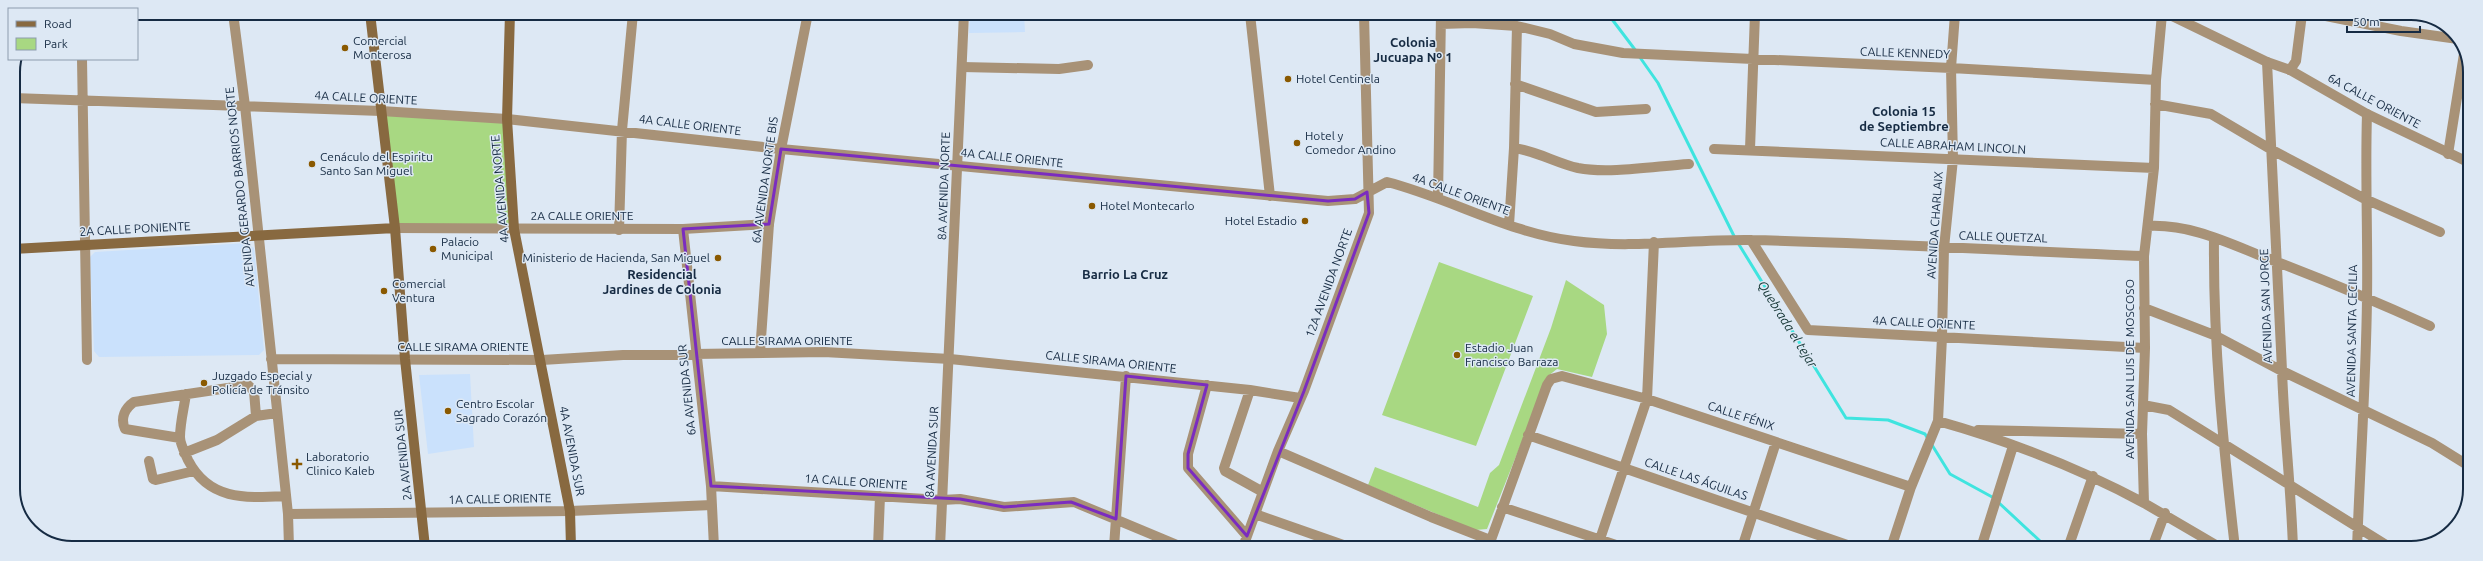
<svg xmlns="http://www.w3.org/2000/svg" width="2483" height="561" font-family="Ubuntu,sans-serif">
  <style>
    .built { fill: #cae1fc }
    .green { fill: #a8d882 }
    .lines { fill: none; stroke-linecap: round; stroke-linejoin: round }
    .stream { stroke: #3fe4df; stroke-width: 3 }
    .minor { stroke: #a89277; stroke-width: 10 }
    .tertiary { stroke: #a89277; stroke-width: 10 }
    .secondary { stroke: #886940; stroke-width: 10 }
    .marked { fill: none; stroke: #7b2cbf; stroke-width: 3; stroke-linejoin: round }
    .poi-dot { fill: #8a5900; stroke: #dde8f4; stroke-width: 1.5 }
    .labels { text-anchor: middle; stroke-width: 3; stroke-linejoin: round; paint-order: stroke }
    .poi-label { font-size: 12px; fill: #162b43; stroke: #dde8f4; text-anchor: start }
    .street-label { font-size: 12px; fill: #162b43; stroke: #dde8f4 }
    .neighbourhood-label { font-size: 13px; font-weight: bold; fill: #162b43; stroke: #dde8f4 }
    .water-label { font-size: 13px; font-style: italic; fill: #123332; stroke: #dde8f4 }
    .rim { fill: none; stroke: #162b43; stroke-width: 2 }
  </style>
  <rect width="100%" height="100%" fill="#dde8f4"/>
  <!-- built -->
  <path class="built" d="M970,13H1024L1025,32L969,33Z
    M246,243L254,248L264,350L259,355L99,357L94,351L90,257L95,252Z
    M470,374L474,447L428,454L419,375Z"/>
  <!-- green -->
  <path class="green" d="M381,111L507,119L514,229L395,228Z
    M1439,262L1533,296L1476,446L1382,415Z
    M1566,280L1604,305L1607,334L1592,377L1557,369L1548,376L1487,529L1475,530L1368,485L1375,467L1478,507L1490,473L1499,465L1551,328Z"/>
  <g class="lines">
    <!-- stream -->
    <path class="stream" d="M1608,14L1636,51
      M1639,56L1658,83L1735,238
      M1738,243L1846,418L1888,420L1925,434L1928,439
      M1932,445L1950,474L1994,498
      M1998,502L2040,541L2044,548"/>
    <!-- minor -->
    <path class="minor" d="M233,13L245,106L288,514L289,547
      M1250,14L1270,196
      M2316,14L2401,31L2458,39
      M1441,24L1472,23L1517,26L1550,34L1574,44L1623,53L1951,68L2156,80
      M82,59L87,360
      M2267,62C2272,165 2277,267 2282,370C2284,429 2291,488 2293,548
      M962,67L1059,69L1088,65
      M2290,70L2296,61L2302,14
      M1515,84L1596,112L1646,109
      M13,98L381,111L507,119L781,149L1328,201L1355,199L1387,182C1450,198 1508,233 1574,241C1632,249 1692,239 1751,240C1882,243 2013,251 2144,256
      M2155,104L2211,114L2272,150L2365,199L2440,232
      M1514,148C1537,151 1556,163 1578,168C1609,174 1656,166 1689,164
      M1714,149L2154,168
      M1750,149L1755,14
      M2448,154L2464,54
      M1438,198L1441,14
      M1509,225L1514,148L1517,26
      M2148,226C2190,224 2226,242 2264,257C2320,278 2375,301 2430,326
      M683,229L711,486L714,547
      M619,230L622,130L633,13
      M2214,238C2213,342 2223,444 2235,548
      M1751,240L1808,330L2145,348
      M2144,308L2214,335L2282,371L2432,443L2469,466
      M760,353L769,224
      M271,359L542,360L623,355L824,352L950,359L1250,390L1300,398
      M1207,385L1188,454V468L1247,536
      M1250,390L1224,468L1225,471L1263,492
      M186,394C184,408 180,423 180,437C180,444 185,453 188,460C209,501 246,498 286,496
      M2143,405L2169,410L2391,548
      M1938,421C2009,441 2079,468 2144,503L2142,434L2145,348L2144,256L2154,168L2156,80L2162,14
      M1978,430L2142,434
      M1528,435L1856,548
      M180,438L125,429C120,418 125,408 134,402L248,385L254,391L256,416
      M1278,451L1431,517L1490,540
      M184,453L217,440L256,416L277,413
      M149,461L153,479L156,480L194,471
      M711,486L942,500L960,499L1004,507L1074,502L1182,547
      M2144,503L2221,548
      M1502,507L1625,548
      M288,514L570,511L712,505
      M1255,514L1349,547
      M878,547L880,496
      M1114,547L1126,376
      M1243,547L1278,451L1304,391L1369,213L1364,14
      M1488,548L1547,385L1551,379L1562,376L1647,399L1911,487
      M1597,548L1647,399L1654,242
      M1742,548L1776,442
      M1891,548L1911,487L1938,421L1942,337L1944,248L1953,159L1951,68L1955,14
      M1981,548L2013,446
      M2068,548L2093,476
      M2152,548L2165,513
      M2357,548C2360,465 2366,382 2367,299C2368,237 2365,175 2367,114"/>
    <!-- tertiary -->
    <path class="tertiary" d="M2168,14L2267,62L2290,70L2367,114L2470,163
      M395,228L683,229L769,224L781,149L808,13
      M940,547L964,13"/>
    <!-- secondary -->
    <path class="secondary" d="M370,13L395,228L405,359L425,547
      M510,13L507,119L514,229L570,511L571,547
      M13,249L395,228"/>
  </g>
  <!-- marked area -->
  <path class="marked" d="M781,149L1328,201L1355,199L1367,192L1369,213L1304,391L1247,536L1188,468V454L1207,385L1126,376L1116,519L1071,502L1004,507L960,499L711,486L683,229L769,224Z"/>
  <!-- markers -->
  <g class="poi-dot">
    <circle cx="345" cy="48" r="4"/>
    <circle cx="1288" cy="79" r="4"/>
    <circle cx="1297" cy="143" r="4"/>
    <circle cx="312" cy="164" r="4"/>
    <circle cx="1092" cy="206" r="4"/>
    <circle cx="1305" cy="221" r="4"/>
    <circle cx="433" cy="249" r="4"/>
    <circle cx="718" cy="258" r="4"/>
    <circle cx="384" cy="291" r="4"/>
    <circle cx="1457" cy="355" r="4"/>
    <circle cx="204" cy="383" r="4"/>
    <circle cx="448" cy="411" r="4"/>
    <path d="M295 458h4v4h4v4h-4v4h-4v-4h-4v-4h4z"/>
  </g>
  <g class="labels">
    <!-- poi labels -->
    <g class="poi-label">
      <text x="353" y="45">Comercial<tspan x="353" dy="14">Monterosa</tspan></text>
      <text x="1296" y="83">Hotel Centinela</text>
      <text x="1305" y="140">Hotel y<tspan x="1305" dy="14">Comedor Andino</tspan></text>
      <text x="320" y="161">Cenáculo del Espiritu<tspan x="320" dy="14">Santo San Miguel</tspan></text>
      <text x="1100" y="210">Hotel Montecarlo</text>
      <text x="1297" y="225" text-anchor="end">Hotel Estadio</text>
      <text x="441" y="246">Palacio<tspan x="441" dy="14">Municipal</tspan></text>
      <text x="710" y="262" text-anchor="end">Ministerio de Hacienda, San Miguel</text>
      <text x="392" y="288">Comercial<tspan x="392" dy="14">Ventura</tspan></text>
      <text x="1465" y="352">Estadio Juan<tspan x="1465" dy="14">Francisco Barraza</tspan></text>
      <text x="212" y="380">Juzgado Especial y<tspan x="212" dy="14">Policía de Tránsito</tspan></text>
      <text x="456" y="408">Centro Escolar<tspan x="456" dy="14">Sagrado Corazón</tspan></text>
      <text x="306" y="461">Laboratorio<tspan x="306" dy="14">Clinico Kaleb</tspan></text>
    </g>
    <!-- street labels -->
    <g class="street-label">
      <text transform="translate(1905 53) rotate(2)" y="4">CALLE KENNEDY</text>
      <text transform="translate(366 98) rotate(3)" y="4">4A CALLE ORIENTE</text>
      <text transform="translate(2374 101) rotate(28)" y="4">6A CALLE ORIENTE</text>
      <text transform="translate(690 125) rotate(7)" y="4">4A CALLE ORIENTE</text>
      <text transform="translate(1953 146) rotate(3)" y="4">CALLE ABRAHAM LINCOLN</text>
      <text transform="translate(1012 158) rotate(6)" y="4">4A CALLE ORIENTE</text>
      <text transform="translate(765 180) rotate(-82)" y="4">6A AVENIDA NORTE BIS</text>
      <text transform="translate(944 186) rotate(-88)" y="4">8A AVENIDA NORTE</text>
      <text transform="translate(240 187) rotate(-96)" y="4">AVENIDA GERARDO BARRIOS NORTE</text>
      <text transform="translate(500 189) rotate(-95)" y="4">4A AVENIDA NORTE</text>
      <text transform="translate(1461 194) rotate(20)" y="4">4A CALLE ORIENTE</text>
      <text x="582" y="220">2A CALLE ORIENTE</text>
      <text transform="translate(1935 225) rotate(-86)" y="4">AVENIDA CHARLAIX</text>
      <text transform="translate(135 229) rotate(-3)" y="4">2A CALLE PONIENTE</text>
      <text transform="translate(2003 237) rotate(2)" y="4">CALLE QUETZAL</text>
      <text transform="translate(1329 283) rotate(-70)" y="4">12A AVENIDA NORTE</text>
      <text transform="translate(2266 306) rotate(-92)" y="4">AVENIDA SAN JORGE</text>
      <text transform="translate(1924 323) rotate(3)" y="4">4A CALLE ORIENTE</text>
      <text transform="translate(2352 331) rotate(-89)" y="4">AVENIDA SANTA CECILIA</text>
      <text x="787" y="345">CALLE SIRAMA ORIENTE</text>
      <text x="463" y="351">CALLE SIRAMA ORIENTE</text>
      <text transform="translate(1111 362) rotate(6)" y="4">CALLE SIRAMA ORIENTE</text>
      <text transform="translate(2130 369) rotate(-90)" y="4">AVENIDA SAN LUIS DE MOSCOSO</text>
      <text transform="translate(687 390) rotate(-96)" y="4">6A AVENIDA SUR</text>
      <text transform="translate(1741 416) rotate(18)" y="4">CALLE FÉNIX</text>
      <text transform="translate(572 451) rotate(79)" y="4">4A AVENIDA SUR</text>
      <text transform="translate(932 452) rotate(-87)" y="4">8A AVENIDA SUR</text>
      <text transform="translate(403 455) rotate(-96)" y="4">2A AVENIDA SUR</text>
      <text transform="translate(1696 479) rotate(19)" y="4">CALLE LAS ÁGUILAS</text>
      <text transform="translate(856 482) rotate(4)" y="4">1A CALLE ORIENTE</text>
      <text transform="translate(500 499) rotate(-1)" y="4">1A CALLE ORIENTE</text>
    </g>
    <!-- neighbourhood labels -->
    <g class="neighbourhood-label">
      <text x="1413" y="47">Colonia<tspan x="1413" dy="15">Jucuapa Nº 1</tspan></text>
      <text x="1904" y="116">Colonia 15<tspan x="1904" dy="15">de Septiembre</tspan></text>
      <text x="662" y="279">Residencial<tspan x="662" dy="15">Jardines de Colonia</tspan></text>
      <text x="1125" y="279">Barrio La Cruz</text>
    </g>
    <!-- water labels -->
    <g class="water-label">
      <text transform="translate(1788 324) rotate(58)" y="5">Quebrada el tejar</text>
    </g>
  </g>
  <!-- crop -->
  <path d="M0 0H2483V561H0ZM72 20H2411A52 52 0 0 1 2463 72V489A52 52 0 0 1 2411 541H72A52 52 0 0 1 20 489V72A52 52 0 0 1 72 20Z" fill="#dde8f4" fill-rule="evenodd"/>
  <path class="rim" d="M72 20H2411A52 52 0 0 1 2463 72V489A52 52 0 0 1 2411 541H72A52 52 0 0 1 20 489V72A52 52 0 0 1 72 20Z"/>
  <!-- legend -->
  <rect x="8" y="8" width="130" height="52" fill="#dde8f4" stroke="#8d9cad"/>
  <rect x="16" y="21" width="20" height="6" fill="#886940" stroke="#8d9cad"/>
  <text x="44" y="28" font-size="12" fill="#162b43">Road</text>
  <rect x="16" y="38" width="20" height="12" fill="#a8d882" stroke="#8d9cad"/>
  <text x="44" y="48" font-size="12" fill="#162b43">Park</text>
  <!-- scale -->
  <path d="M2347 26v6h73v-6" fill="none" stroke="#162b43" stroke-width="2"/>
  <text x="2353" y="26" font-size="12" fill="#162b43" stroke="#dde8f4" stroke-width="3" paint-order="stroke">50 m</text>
</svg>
